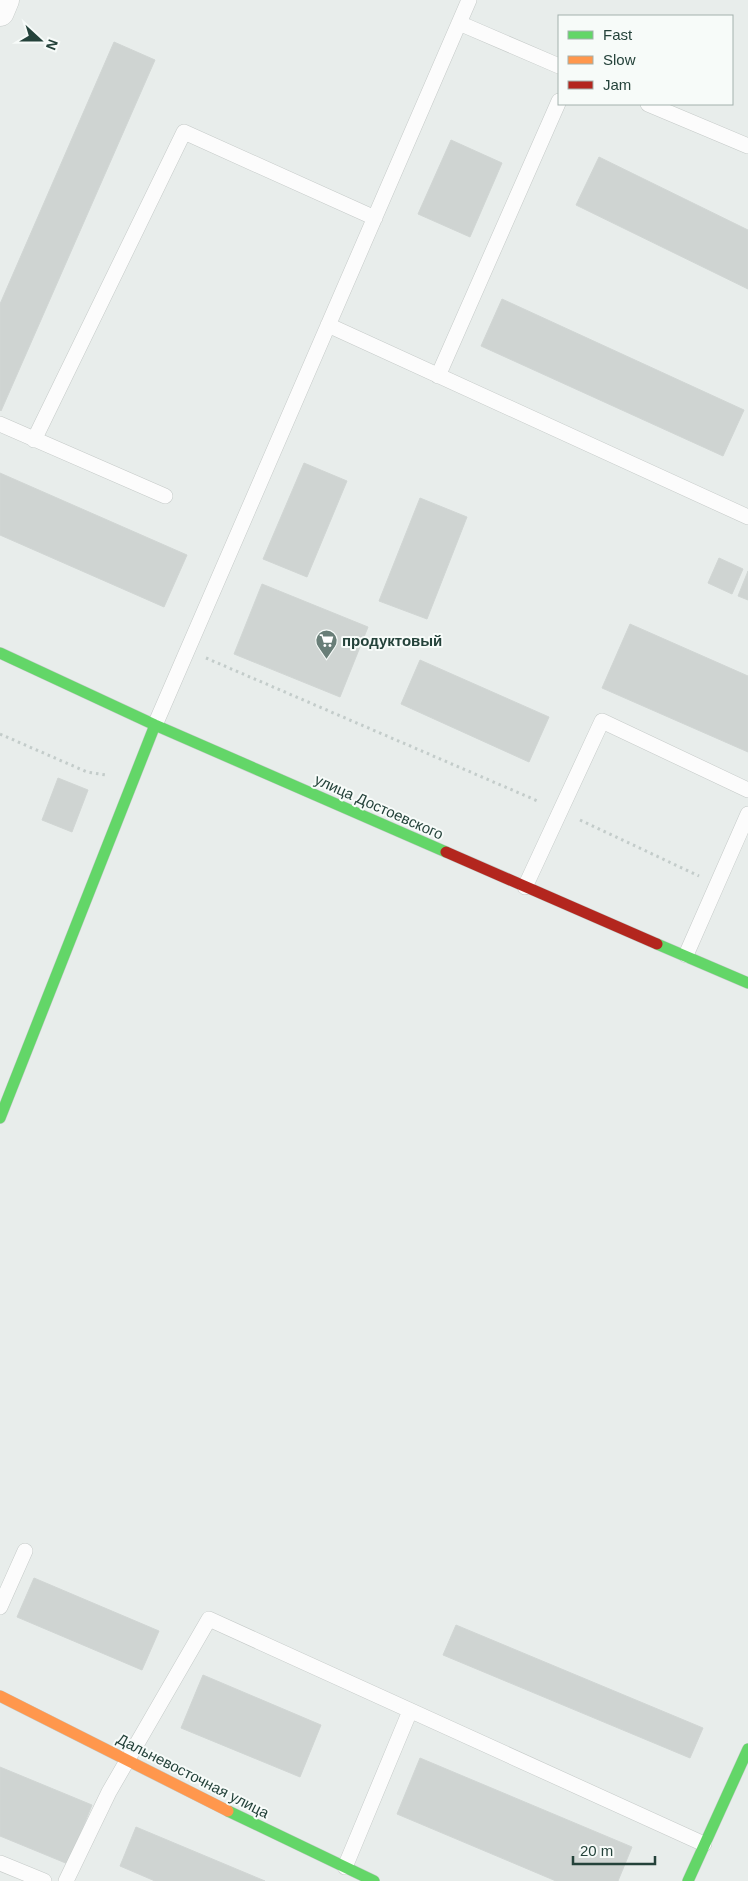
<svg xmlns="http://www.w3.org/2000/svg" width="748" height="1881" font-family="Helvetica,sans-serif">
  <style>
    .building { fill: #cfd4d2; stroke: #d1d6d4 }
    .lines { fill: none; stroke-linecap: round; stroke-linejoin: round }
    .lane-casing { stroke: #c5cac8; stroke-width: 16 }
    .street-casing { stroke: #c5cac8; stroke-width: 29 }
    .fast-casing { stroke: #c3cbc8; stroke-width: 12 }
    .slow-casing { stroke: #c3cbc8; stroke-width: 12 }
    .jam-casing { stroke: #c3cbc8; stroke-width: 12 }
    .path { stroke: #c3ccca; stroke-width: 3; stroke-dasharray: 2.5 4; stroke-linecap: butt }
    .lane { stroke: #fcfcfc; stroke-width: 15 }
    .street { stroke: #fcfcfc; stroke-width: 28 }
    .fast { stroke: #63d668; stroke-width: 11 }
    .slow { stroke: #ff974d; stroke-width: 11 }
    .jam { stroke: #b3261e; stroke-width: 11 }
    .labels { text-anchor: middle; stroke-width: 4; stroke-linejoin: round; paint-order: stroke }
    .poi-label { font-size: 15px; font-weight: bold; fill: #24423a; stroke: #f7fbf9; text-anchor: start }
    .street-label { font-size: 15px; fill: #24423a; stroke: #f7fbf9 }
  </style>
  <rect width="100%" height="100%" fill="#e8edeb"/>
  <!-- building -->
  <path class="building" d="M114,42L155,60L1,411L0,410V304Z
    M451,140L502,163L470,237L418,214Z
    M599,157L748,230V289L576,205Z
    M502,299L744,410L723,456L481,346Z
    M304,463L347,481L307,577L263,559Z
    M0,473L187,555L164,607L0,535Z
    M420,498L467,517L427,619L379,601Z
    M719,558L743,569L732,594L708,583Z
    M748,571V600L738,596Z
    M262,584L368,627L340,697L234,654Z
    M630,624L748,676V752L602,688Z
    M420,660L549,717L529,762L401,704Z
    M58,778L88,790L72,832L42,820Z
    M34,1578L159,1631L142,1670L17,1617Z
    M456,1625L703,1728L690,1758L443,1655Z
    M203,1675L321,1725L300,1777L181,1728Z
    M420,1758L632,1847L618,1881H556L397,1814Z
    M0,1767L92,1805L68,1864L0,1836Z
    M136,1827L265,1881H155L120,1866Z"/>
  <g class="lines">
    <defs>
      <path id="lane" d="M459,23L559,66
        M648,104L748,146
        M328,325L748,517
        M438,376L559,101
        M0,424L165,496
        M34,440L184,132L375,218
        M155,725L469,0
        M525,887L602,721L748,790
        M686,955L748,814
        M0,1607L25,1551
        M0,1863L44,1881
        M345,1867L410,1711
        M66,1881L109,1792L209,1619L704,1844"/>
      <path id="street" d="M0,12L5,0"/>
      <path id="fast" d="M0,653L155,725L446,852
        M657,944L748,983
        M0,1118L155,725
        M228,1811L374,1881
        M688,1881L748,1749"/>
      <path id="slow" d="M0,1696L228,1811"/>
      <path id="jam" d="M446,852L657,944"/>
    </defs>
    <!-- lane casing -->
    <use href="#lane" class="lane-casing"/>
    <!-- street casing -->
    <use href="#street" class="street-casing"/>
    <!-- fast casing -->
    <use href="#fast" class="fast-casing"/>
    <!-- slow casing -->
    <use href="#slow" class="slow-casing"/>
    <!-- jam casing -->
    <use href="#jam" class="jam-casing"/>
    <!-- path -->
    <path class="path" d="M206,658L540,802
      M0,734L87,772L106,775
      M580,820L699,876"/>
    <!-- lane -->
    <use href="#lane" class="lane"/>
    <!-- street -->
    <use href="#street" class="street"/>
    <!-- fast -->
    <use href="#fast" class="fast"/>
    <!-- slow -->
    <use href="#slow" class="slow"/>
    <!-- jam -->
    <use href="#jam" class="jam"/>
  </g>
  <!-- icons -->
  <defs>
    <symbol id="supermarket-pin" viewBox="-11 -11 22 30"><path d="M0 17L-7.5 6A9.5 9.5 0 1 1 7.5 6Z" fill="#697e78" stroke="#f7fbf9"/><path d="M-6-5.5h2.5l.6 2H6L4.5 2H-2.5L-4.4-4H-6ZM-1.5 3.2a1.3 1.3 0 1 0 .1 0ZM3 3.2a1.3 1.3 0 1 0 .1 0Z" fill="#fff"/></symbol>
  </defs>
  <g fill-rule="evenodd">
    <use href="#supermarket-pin" x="314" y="628" width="25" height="34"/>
  </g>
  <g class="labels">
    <!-- poi labels -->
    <g class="poi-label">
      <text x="342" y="646">продуктовый</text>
    </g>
    <!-- street labels -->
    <g class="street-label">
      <text transform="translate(379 807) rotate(24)" y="5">улица Достоевского</text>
      <text transform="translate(193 1776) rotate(27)" y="5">Дальневосточная улица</text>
    </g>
  </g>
  <!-- legend -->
  <rect x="558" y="15" width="175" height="90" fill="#f7fbf9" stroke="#a3b1ad"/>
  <rect x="568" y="31" width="25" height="8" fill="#63d668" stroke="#a3b1ad"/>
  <text x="603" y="40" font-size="15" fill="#24423a">Fast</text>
  <rect x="568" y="56" width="25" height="8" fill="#ff974d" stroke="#a3b1ad"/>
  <text x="603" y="65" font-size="15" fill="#24423a">Slow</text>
  <rect x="568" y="81" width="25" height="8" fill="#b3261e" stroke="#a3b1ad"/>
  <text x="603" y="90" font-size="15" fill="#24423a">Jam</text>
  <!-- north arrow -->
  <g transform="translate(40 40) rotate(111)" stroke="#f7fbf9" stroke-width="4" paint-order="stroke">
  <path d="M0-4L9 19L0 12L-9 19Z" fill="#24423a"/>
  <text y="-8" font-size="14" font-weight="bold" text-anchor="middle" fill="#24423a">N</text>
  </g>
  <!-- scale -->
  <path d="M573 1856v8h82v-8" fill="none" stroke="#24423a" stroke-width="2.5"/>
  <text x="580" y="1856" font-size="15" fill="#24423a" stroke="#f7fbf9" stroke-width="4" paint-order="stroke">20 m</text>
</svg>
